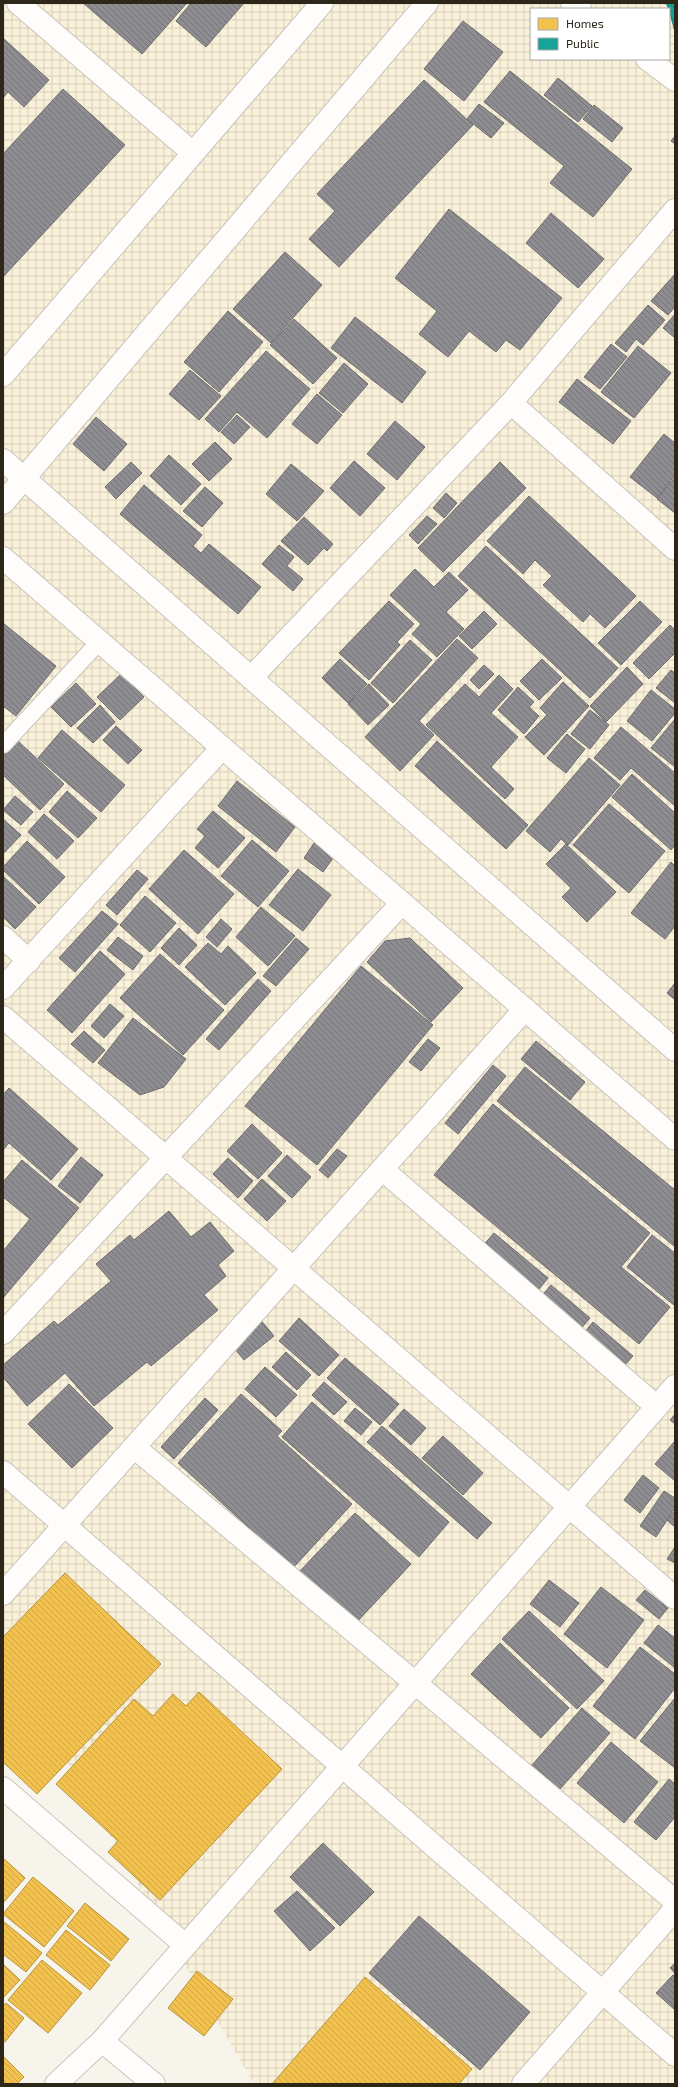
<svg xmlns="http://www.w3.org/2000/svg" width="678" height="2087" font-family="'Exo 2',sans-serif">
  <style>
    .industrial { fill: url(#industrial-grid); fill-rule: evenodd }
    .homes { fill: url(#homes-back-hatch); stroke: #b7933e }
    .public { fill: url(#public-back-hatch); stroke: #1e7e72 }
    .industry { fill: url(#industry-back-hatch); stroke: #706e6e }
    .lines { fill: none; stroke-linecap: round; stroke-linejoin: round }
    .lane-casing { stroke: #c8c5ba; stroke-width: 18 }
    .street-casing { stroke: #c8c5ba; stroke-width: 24 }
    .secondary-casing { stroke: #c8c5ba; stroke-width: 24 }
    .lane { stroke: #fefdfc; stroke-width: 16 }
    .street { stroke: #fefdfc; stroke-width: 22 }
    .secondary { stroke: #fefdfc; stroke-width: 22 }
  </style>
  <defs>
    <pattern id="industrial-grid" width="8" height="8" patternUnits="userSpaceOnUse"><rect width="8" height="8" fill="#faf1da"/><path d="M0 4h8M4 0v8" fill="none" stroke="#d7cfba"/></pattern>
    <pattern id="homes-back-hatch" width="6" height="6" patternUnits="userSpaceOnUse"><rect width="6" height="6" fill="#f2c14e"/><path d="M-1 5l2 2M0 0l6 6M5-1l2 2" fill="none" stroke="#d0a644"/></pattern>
    <pattern id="public-back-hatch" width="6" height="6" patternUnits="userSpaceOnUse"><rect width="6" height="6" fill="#17a398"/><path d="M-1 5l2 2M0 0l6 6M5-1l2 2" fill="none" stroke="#15857b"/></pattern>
    <pattern id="industry-back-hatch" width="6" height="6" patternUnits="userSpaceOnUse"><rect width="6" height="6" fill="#8d8d92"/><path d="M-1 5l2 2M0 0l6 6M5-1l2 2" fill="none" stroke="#747376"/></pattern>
  </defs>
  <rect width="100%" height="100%" fill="#f7f4ec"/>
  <!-- industrial -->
  <path class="industrial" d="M3,3H675V2084H254L3,1651ZM531,9H669V59H531Z"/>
  <!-- homes -->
  <path class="homes" d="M65,1573L161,1664L37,1794L3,1762V1637Z
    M199,1692L282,1769L160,1900L108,1852L118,1841L56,1784L134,1699L153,1716L173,1694L186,1706Z
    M3,1858L25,1878L3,1903Z
    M33,1877L74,1911L44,1947L3,1914Z
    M85,1903L129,1939L111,1961L67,1926Z
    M3,1921L42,1953L26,1972L3,1954Z
    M66,1930L110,1965L90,1990L46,1955Z
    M42,1960L82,1993L48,2033L8,2000Z
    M3,1964L20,1980L3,1998Z
    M197,1971L233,1999L204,2036L168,2008Z
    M365,1977L472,2069L459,2084H272Z
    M6,2003L24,2018L5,2042L3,2041V2006Z
    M3,2056L24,2077L17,2084H3Z"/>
  <!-- public -->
  <path class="public" d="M666,3H675V32L669,9Z"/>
  <!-- industry -->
  <path class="industry" d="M83,3H187L142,54Z
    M191,3H244L206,47L176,21Z
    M463,21L503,52L464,101L424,69Z
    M3,38L49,80L24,107L8,92L3,98Z
    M510,71L632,169L593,217L550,183L564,166L484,102Z
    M558,78L592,106L578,122L544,95Z
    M424,80L473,125L339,267L309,239L335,211L317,194Z
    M63,89L125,145L3,277V154Z
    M479,104L504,123L491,138L467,119Z
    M594,105L623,128L612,142L583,119Z
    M675,136V144L671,141Z
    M449,209L562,298L520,350L506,340L496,352L469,331L448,357L419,334L437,311L395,278Z
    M551,213L604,259L578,288L526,243Z
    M285,252L322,285L271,343L233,309Z
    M675,274V307L668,315L651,301Z
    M648,305L665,320L643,345L636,339L626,352L615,343Z
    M228,311L263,342L219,392L184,362Z
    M675,314V338L663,328Z
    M355,317L426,372L402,403L331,348Z
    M294,319L337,358L313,384L270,345Z
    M611,344L627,357L600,389L584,377Z
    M638,346L671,373L634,418L601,392Z
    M266,351L310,389L267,438L237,412L219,432L205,419Z
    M344,363L368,384L343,413L319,393Z
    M190,370L221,396L199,420L169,394Z
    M577,379L631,421L613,444L559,402Z
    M317,394L342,415L317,444L292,424Z
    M237,415L250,427L234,444L221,432Z
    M96,417L127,444L104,471L73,444Z
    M395,421L425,447L397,480L367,454Z
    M664,434L675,443V475L657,498L630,477Z
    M215,442L232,459L209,481L192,464Z
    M169,455L201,484L181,505L150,476Z
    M354,461L385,488L360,516L330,488Z
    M131,462L142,473L116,499L105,487Z
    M500,462L526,488L443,572L418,548Z
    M291,464L324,491L297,521L266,494Z
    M675,477V513L657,499Z
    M144,485L202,535L193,546L201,553L209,544L261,587L238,614L120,514Z
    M205,487L223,503L202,527L183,511Z
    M446,493L457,503L444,518L433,508Z
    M529,496L636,596L605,628L590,614L583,622L543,585L552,576L535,560L523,574L487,541Z
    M427,516L437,524L418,544L409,535Z
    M304,517L333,544L327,551L324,548L308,565L281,541Z
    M279,545L294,557L287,566L303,579L293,591L262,564Z
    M486,546L618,668L590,698L458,576Z
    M415,569L434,587L449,572L468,590L446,612L464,629L437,657L412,634L421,624L390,595Z
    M389,601L414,624L397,642L400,645L369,680L339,653Z
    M640,601L662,622L621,665L598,643Z
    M484,611L497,624L472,649L459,636Z
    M3,623L56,666L16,716L3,706Z
    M670,625L675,630V653L649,679L633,663Z
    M457,639L478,658L419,721L434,735L400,771L365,737Z
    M410,640L432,660L393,703L371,683Z
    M340,659L367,684L348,703L322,678Z
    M542,659L562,678L539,700L520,681Z
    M484,665L494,674L479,689L470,680Z
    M627,667L643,684L606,722L590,706Z
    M671,670L675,673V703L656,688Z
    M121,674L144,697L120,720L97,697Z
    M499,675L513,689L491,713L518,737L491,767L514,789L505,799L426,725L465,684L479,697Z
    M563,682L589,706L544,755L525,737L547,715L540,708Z
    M76,683L96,704L71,727L51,707Z
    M369,684L389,705L368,725L348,704Z
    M518,687L534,702L529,707L539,716L524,734L498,710Z
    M651,690L675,709V713L652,741L627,721Z
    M100,705L115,722L93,743L77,728Z
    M590,710L609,725L590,749L571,734Z
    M675,719V767L651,748Z
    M116,726L142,750L128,764L103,740Z
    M621,727L675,773V806L631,768L620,780L594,758Z
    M62,730L125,785L101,812L38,758Z
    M567,734L585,749L566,773L547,758Z
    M18,741L64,784L40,810L3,775V756Z
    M437,741L528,825L506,849L415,766Z
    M589,758L620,785L568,845L561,839L550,852L526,831Z
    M632,774L675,813V845L671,850L612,797Z
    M237,781L295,827L276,852L218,806Z
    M67,791L97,818L78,838L49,812Z
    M15,796L33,812L21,825L3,810Z
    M609,804L665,851L629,893L573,845Z
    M213,811L245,838L218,868L195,848L205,836L197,829Z
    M44,814L74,841L57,859L28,832Z
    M3,819L21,835L3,854Z
    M252,840L289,871L258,907L221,876Z
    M316,840L336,854L323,872L304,858Z
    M27,841L65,877L39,904L3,870V867Z
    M566,844L616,892L587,922L562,897L571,888L546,864Z
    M184,850L234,894L198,934L149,889Z
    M671,862L675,866V926L665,939L631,913Z
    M298,869L331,895L303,931L269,905Z
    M137,870L148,879L117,915L106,905Z
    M3,876L36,907L15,929L3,917Z
    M145,896L176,923L150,952L120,925Z
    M261,907L295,936L268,966L236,937Z
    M102,911L118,924L75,972L59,958Z
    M221,919L232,929L217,947L206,937Z
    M179,928L197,945L179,965L161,948Z
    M118,937L143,956L133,970L107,950Z
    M296,938L309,949L276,986L263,976Z
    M410,938L463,988L431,1022L367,962L385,941Z
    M208,943L221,954L228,946L256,973L225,1005L185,967Z
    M100,951L125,974L72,1033L47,1010Z
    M160,954L224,1010L183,1055L120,998Z
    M361,966L433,1025L317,1165L245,1106Z
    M258,979L271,991L219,1050L206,1039Z
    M675,983V1000L667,993Z
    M110,1004L124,1016L104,1038L91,1026Z
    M133,1018L186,1059L164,1087L140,1095L98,1063Z
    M84,1031L105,1050L93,1063L71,1044Z
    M428,1039L440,1048L421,1071L409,1062Z
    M536,1041L585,1082L570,1100L521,1059Z
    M493,1065L506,1076L458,1134L445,1123Z
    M525,1067L675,1190L674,1246L497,1101Z
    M9,1088L78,1149L51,1180L9,1143L3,1150V1095Z
    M493,1104L650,1233L621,1267L670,1307L639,1344L434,1175Z
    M252,1124L282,1153L258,1179L227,1151Z
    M337,1149L347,1156L328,1178L319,1170Z
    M287,1155L311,1177L292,1198L268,1176Z
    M81,1157L103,1175L80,1203L58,1186Z
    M228,1158L253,1181L238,1198L213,1174Z
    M22,1160L79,1208L3,1298V1251L30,1219L3,1197V1182Z
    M262,1179L286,1201L267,1221L244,1199Z
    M169,1211L191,1237L210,1222L234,1251L218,1265L226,1276L204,1295L218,1310L151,1366L147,1362L94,1406L65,1373L27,1406L3,1377V1365L54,1321L58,1325L111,1281L96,1264L130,1235L134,1240Z
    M494,1233L548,1278L536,1293L481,1248Z
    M652,1235L675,1253V1306L627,1267Z
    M551,1285L590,1318L579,1331L539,1299Z
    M259,1318L274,1336L244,1360L230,1343Z
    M299,1318L339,1355L319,1376L279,1341Z
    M593,1322L633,1356L624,1366L584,1333Z
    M286,1352L311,1375L297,1390L272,1367Z
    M345,1358L399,1404L380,1425L327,1378Z
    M265,1367L297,1395L276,1417L245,1389Z
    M324,1382L347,1402L334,1415L312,1395Z
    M69,1384L113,1428L72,1468L28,1424Z
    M241,1394L282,1431L277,1436L352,1504L293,1568L178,1463Z
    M205,1398L218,1410L174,1459L161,1447Z
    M312,1402L449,1522L419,1557L282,1437Z
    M355,1408L372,1422L361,1435L344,1421Z
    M404,1409L426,1428L411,1445L389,1426Z
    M675,1414V1424L670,1420Z
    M382,1426L492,1523L477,1539L367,1442Z
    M443,1436L483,1473L463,1495L422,1458Z
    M675,1441V1481L655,1464Z
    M643,1475L659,1488L640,1513L624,1500Z
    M664,1491L675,1498V1508L656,1537L640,1526Z
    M675,1511V1527L667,1520Z
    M355,1513L411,1564L355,1624L299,1572Z
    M675,1547V1563L667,1559Z
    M549,1580L579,1603L560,1627L530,1604Z
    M601,1587L644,1620L607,1668L564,1634Z
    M645,1590L668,1608L659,1619L636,1600Z
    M529,1611L604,1681L577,1709L502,1639Z
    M658,1625L675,1638V1668L644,1643Z
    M500,1643L569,1708L541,1738L471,1674Z
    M640,1647L675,1674V1688L635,1739L593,1706Z
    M675,1698V1768L640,1741Z
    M582,1708L610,1733L560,1789L532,1765Z
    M611,1742L658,1782L624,1823L577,1783Z
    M669,1779L675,1784V1817L656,1840L634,1822Z
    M323,1843L374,1892L340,1926L290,1877Z
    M297,1891L335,1928L310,1951L274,1911Z
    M419,1916L530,2012L480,2070L369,1973Z
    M675,1963V1973L670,1968Z
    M673,1975L675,1977V2010L656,1993Z"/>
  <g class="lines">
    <defs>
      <path id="lane" d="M3,745L100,641"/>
      <path id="street" d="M18,3L193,153
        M572,3L580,9
        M647,59L675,80
        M511,403L675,549
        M251,678L511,403L675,210
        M3,937L29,961
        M3,988L222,748
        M3,1017L675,1598
        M382,1169L657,1407
        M3,1333L402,903
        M134,1447L675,1901
        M3,1472L675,2055
        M3,1594L525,1009
        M3,1788L185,1945
        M102,2041L154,2084
        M56,2084L102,2041L675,1386
        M523,2084L675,1909"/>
      <path id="secondary" d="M3,375L322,3
        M3,460L675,1050
        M3,503L427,3
        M3,558L675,1139"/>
    </defs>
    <!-- lane casing -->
    <use href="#lane" class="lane-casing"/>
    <!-- street casing -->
    <use href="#street" class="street-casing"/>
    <!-- secondary casing -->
    <use href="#secondary" class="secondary-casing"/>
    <!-- lane -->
    <use href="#lane" class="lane"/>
    <!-- street -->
    <use href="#street" class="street"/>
    <!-- secondary -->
    <use href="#secondary" class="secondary"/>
  </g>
  <!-- border -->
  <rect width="678" height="2087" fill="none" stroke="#2d271a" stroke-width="8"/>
  <!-- legend -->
  <rect x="530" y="8" width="140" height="52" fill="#ffffff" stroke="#aba9a3"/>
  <rect x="538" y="18" width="20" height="12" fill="#f2c14e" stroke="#aba9a3"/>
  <text x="566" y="28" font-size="12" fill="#2d271a">Homes</text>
  <rect x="538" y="38" width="20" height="12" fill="#17a398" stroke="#aba9a3"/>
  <text x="566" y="48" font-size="12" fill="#2d271a">Public</text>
</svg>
